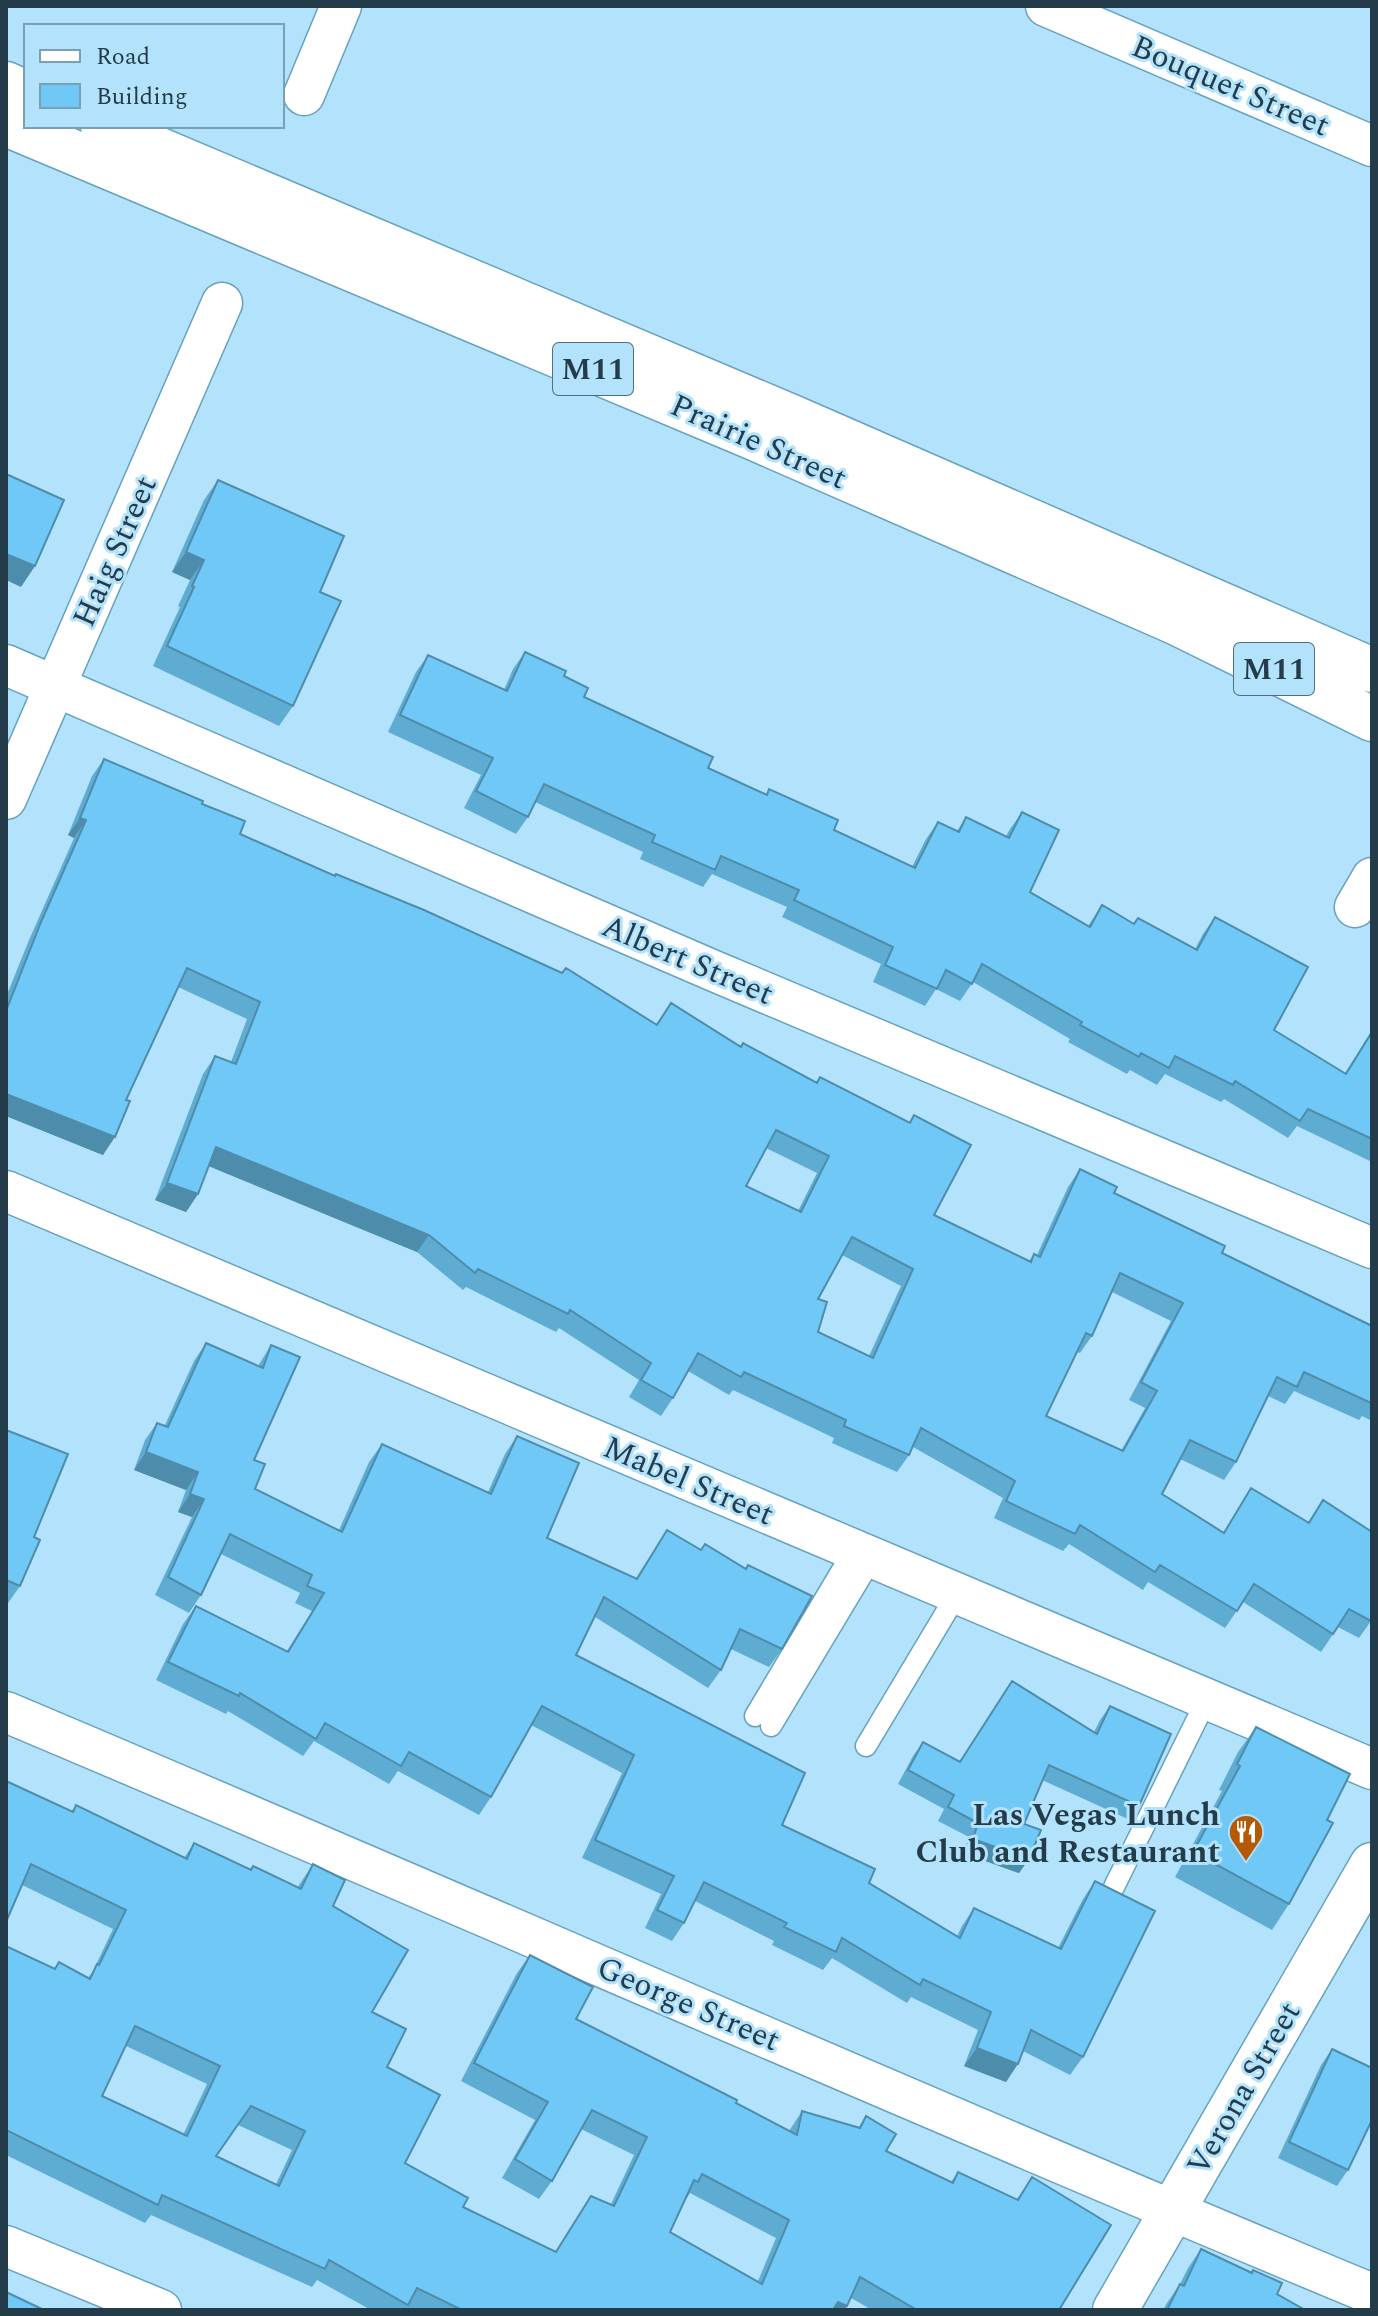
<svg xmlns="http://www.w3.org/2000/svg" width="1378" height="2316" font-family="Spectral,serif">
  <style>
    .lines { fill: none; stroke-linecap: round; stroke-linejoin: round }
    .lane-casing { stroke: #66a1bf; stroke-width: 23 }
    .street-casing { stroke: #66a1bf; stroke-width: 43 }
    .secondary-casing { stroke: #66a1bf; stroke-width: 47 }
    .primary-casing { stroke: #66a1bf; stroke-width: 47 }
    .lane { stroke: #fff; stroke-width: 20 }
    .street { stroke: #fff; stroke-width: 40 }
    .secondary { stroke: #fff; stroke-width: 44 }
    .primary { stroke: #fff; stroke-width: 44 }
    .wall { fill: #5facd3; fill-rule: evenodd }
    .shaded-wall { fill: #4e8cac }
    .building { fill: #6fc8f5; stroke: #4e8cac; stroke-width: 2; fill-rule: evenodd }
    .labels { text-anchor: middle; stroke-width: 6; stroke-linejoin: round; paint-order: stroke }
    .shield { fill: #b3e3fc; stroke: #4f6e7f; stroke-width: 2 }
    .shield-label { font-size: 30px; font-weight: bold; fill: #243c49 }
    .street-label { font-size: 32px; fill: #243c49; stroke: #b3e3fc }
    .poi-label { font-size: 32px; font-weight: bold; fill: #243c49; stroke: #b3e3fc; text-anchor: end }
  </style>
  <rect width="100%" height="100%" fill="#b3e3fc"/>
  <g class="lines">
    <defs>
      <path id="lane" d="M755,1716L854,1550
        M771,1726L872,1558
        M866,1746L957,1594
        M1114,1887L1207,1699"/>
      <path id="street" d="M1046,6L1372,146
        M304,95L341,6
        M6,665L714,971L1372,1248
        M6,799L222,303
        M1355,907L1372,878
        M6,1191L1372,1769
        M6,1712C462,1904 915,2105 1372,2294
        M6,2246L161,2310"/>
      <path id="secondary" d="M1115,2310L1372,1865"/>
      <path id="primary" d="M6,84L26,93
        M6,124L752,437L1175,622L1372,719
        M103,126L794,418L1372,670"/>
    </defs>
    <!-- lane casing -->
    <use href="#lane" class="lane-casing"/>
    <!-- street casing -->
    <use href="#street" class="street-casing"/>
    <!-- secondary casing -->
    <use href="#secondary" class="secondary-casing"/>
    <!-- primary casing -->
    <use href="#primary" class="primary-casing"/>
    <!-- lane -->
    <use href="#lane" class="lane"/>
    <!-- street -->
    <use href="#street" class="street"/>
    <!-- secondary -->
    <use href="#secondary" class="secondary"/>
    <!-- primary -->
    <use href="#primary" class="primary"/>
  </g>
  <!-- wall -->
  <path class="wall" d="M218,480L320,592L293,706L279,726L153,666L180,607L178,606L190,580L172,572L204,500Z
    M525,652L564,676L584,697L708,768L766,794L769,789L834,830L912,867L926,839L938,822L957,831L966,817L1006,836L1010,829L1022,812L1030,892L1088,926L1102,905L1133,924L1138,918L1195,949L1203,934L1215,917L1274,1030L1345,1073L1372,1030V1162L1297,1126L1288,1138L1224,1099L1221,1102L1165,1074L1157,1085L1130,1070L1127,1074L1068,1042L1070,1039L973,982L960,1001L936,989L925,1006L873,982L881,964L782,917L787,907L712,874L703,887L640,859L643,852L535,802L528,817L516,834L464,808L481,775L388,732L416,672L428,655L504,690L513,669Z
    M104,759L202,804L240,834L656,1024L671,1003L741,1046L816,1082L820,1077L909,1122L914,1115L934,1215L1029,1261L1034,1254L1037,1255L1068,1187L1080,1169L1114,1193L1222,1253L1372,1325V1421L1362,1416L1359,1420L1294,1391L1285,1404L1268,1396L1236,1462L1224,1480L1180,1459L1162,1494L1223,1533L1251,1488L1308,1522L1323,1500L1371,1621L1359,1638L1338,1627L1321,1652L1243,1602L1225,1628L1148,1582L1143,1590L1069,1544L1063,1551L994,1518L1003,1498L913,1447L909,1455L897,1472L832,1443L834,1438L733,1390L729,1395L688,1371L673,1398L661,1416L629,1397L639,1380L559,1328L556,1332L466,1287L463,1290L417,1252L208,1166L198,1194L186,1212L155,1200L203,1074L215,1056L231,1062L247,1019L178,987L126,1100L103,1155L6,1116V997L29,940L74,838L68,835L92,776ZM766,1148L817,1173L798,1211L746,1186ZM842,1255L901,1286L869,1356L818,1332V1299ZM1112,1292L1171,1321L1129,1400L1145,1408L1121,1451L1046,1416L1077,1352L1080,1353L1092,1336Z
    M206,1343L258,1366L271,1345L254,1460L255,1489L339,1530L369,1462L382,1444L488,1492L505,1454L517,1436L547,1538L636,1578L667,1530L701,1550L745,1569L748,1565L782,1649L769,1667L731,1649L721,1670L708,1688L595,1617L576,1655L782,1825L869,1883L957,1936L962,1926L974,1908L1058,1948L1083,1899L1095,1881L1083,2057L1070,2075L1023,2051L1006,2082L964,2066L978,2030L911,1997L907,2003L832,1958L823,1970L772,1945L774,1941L695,1901L684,1923L672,1941L645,1928L661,1894L582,1858L622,1773L531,1725L491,1797L479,1815L398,1771L389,1784L314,1741L303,1756L228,1711L226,1714L156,1680L183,1624L196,1606L287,1651L312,1611L295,1603L300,1593L221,1554L201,1595L189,1613L155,1595L192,1517L178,1512L186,1490L134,1470L145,1440L157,1423L165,1425L194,1361Z
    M6,1430L34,1537L20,1586L6,1606Z
    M1012,1681L1094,1732L1100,1720L1110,1706L1139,1806L1130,1820L1042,1780L1024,1824L1029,1859L1019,1873L963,1853L969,1837L938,1821L944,1809L898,1784L913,1756L923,1742L959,1762Z
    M1256,1727L1327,1820L1289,1904L1272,1930L1175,1877L1222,1791L1219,1790L1238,1752Z
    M6,1781L72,1811L76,1805L184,1858L194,1843L250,1870L297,1888L313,1864L333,1906L372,2012L387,2067L405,2163L463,2207L555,2252L591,2196L611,2204L634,2155L581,2129L552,2181L539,2199L502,2178L535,2120L461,2081L517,1973L530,1955L576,2019L789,2131L802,2111L859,2127L866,2116L886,2151L951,2182L958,2172L1017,2199L1032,2177L1059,2310H872L851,2298L845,2310H411L406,2308L404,2310H371L317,2280L312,2287L151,2215L145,2223L6,2155V1946L54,1969L59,1962L88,1978L93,1971L113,1929L22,1885ZM126,2046L207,2084L183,2135L102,2096ZM238,2125L292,2150L276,2184L217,2156ZM690,2193L776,2238L758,2281L670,2232L685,2201Z
    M1332,2049L1348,2170L1337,2186L1278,2158L1321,2065Z
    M1201,2249L1277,2294L1305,2310H1163L1167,2303L1180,2284L1188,2268Z"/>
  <!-- shaded-wall -->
  <path class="shaded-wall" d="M186,552L204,560L190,580L172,572Z
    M6,554L35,566L21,587L6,580Z
    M80,818L86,820L74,838L68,835Z
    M6,1094L115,1137L103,1155L6,1116Z
    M216,1147L429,1235L417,1252L204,1164Z
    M167,1183L198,1194L186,1212L155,1200Z
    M146,1452L198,1472L186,1490L134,1470Z
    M190,1494L204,1499L192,1517L178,1512Z
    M973,1839L1029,1859L1019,1873L963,1853Z
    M977,2048L1018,2064L1006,2082L964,2066Z
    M838,2302L847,2306L845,2310H832Z"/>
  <!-- building -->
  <path class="building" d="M6,474L64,500L35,566L6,554Z
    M218,480L344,536L320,592L341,601L293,706L167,646L194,587L192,586L204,560L186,552Z
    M525,652L566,671L564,676L588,688L584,697L713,757L708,768L767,795L769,789L838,820L834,830L915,868L938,822L959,832L966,817L1009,838L1022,812L1059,830L1030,892L1090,927L1102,905L1134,924L1138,918L1197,950L1215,917L1308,967L1274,1030L1346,1074L1372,1032V1139L1308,1109L1300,1121L1235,1081L1233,1085L1175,1056L1169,1068L1141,1053L1139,1057L1080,1025L1082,1022L982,964L972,984L946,970L937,989L885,965L893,947L794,900L799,890L721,856L715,870L652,842L655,835L544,784L528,817L476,791L493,758L400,715L428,655L507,691Z
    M104,759L203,801L202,804L245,821L240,834L335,876L336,874L424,910L562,973L566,968L657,1025L671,1003L741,1047L743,1043L817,1083L820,1077L910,1123L914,1115L971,1145L934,1215L1031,1262L1034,1254L1040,1257L1080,1169L1117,1187L1114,1193L1225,1246L1222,1253L1372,1326V1401L1371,1403L1304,1372L1297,1387L1277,1377L1236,1462L1190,1440L1162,1494L1224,1533L1251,1488L1309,1523L1323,1500L1372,1532L1371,1621L1349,1609L1333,1634L1254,1584L1237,1611L1160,1565L1155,1572L1080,1525L1075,1534L1006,1501L1015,1481L921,1428L909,1455L844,1426L846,1420L744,1372L741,1377L698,1353L673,1398L641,1380L651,1363L570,1310L568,1314L478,1269L475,1273L429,1235L216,1147L198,1194L167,1183L215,1056L236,1064L260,1002L187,968L126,1100L130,1101L115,1137L6,1094V1011L41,922L86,820L80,818ZM776,1130L829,1156L801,1212L746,1186ZM852,1237L913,1269L873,1358L818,1332L827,1302L818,1299ZM1120,1273L1183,1303L1141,1382L1157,1391L1123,1451L1046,1416L1086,1333L1092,1336Z
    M206,1343L263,1368L271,1345L300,1357L254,1460L265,1464L255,1489L342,1532L382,1444L491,1494L517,1436L579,1463L547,1538L637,1579L667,1530L701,1550L705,1544L746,1569L748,1565L812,1596L782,1649L740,1629L721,1670L604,1597L576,1655L805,1773L782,1825L875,1869L869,1883L960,1938L974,1908L1061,1949L1095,1881L1155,1911L1083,2057L1031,2030L1018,2064L977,2048L991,2012L923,1979L920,1985L842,1938L836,1952L784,1927L787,1923L704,1882L684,1923L657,1910L674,1876L595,1840L634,1755L542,1706L491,1797L409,1752L401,1766L325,1723L316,1739L240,1693L239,1696L168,1662L196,1606L288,1652L324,1593L307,1586L312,1575L230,1534L201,1595L168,1577L204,1499L190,1494L198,1472L146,1452L157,1423L168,1427Z
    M6,1430L68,1454L34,1537L40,1540L20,1586L6,1580Z
    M1012,1681L1097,1734L1110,1706L1171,1734L1139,1806L1049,1765L1024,1824L1041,1830L1029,1859L973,1839L978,1823L948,1807L954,1795L908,1770L923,1742L960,1762Z
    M1256,1727L1350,1774L1327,1820L1333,1823L1289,1904L1193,1852L1240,1766L1237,1764Z
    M6,1781L73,1812L76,1805L187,1859L194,1843L251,1870L253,1866L301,1889L313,1864L345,1880L333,1906L408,1950L372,2012L406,2029L387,2067L440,2095L405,2163L468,2198L463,2207L556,2252L591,2196L614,2206L647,2137L592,2110L552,2181L515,2159L548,2102L474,2063L530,1955L593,1987L576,2019L737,2100L736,2103L797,2135L802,2111L860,2128L866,2116L896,2134L886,2151L953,2183L958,2172L1018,2200L1032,2177L1111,2225L1059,2310H917L860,2277L847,2306L838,2302L833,2310H462L417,2288L408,2305L329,2260L325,2269L162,2195L158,2205L6,2130V1946L55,1969L59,1962L90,1979L97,1964L99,1965L126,1910L31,1864L6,1922ZM135,2026L220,2066L187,2136L102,2096ZM251,2106L305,2131L279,2186L216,2156ZM702,2174L789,2220L762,2284L670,2232L694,2180L698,2182Z
    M1332,2049L1372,2068V2120L1348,2170L1289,2142Z
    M1201,2249L1252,2273L1253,2270L1282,2283L1277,2294L1305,2310H1167L1180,2284L1184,2286Z
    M6,2292L44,2310H6Z"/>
  <!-- icons -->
  <defs>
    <symbol id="restaurant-pin" viewBox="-11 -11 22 30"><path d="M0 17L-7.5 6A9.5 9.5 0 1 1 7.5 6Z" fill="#b65905" stroke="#b3e3fc"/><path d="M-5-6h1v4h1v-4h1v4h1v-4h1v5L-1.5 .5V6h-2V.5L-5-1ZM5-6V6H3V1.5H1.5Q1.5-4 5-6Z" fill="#fff"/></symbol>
  </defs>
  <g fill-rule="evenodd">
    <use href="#restaurant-pin" x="1226" y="1812" width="40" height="54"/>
  </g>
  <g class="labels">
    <!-- shield labels -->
    <g class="shield">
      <rect x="553" y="343" width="80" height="52" rx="6"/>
      <rect x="1234" y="643" width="80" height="52" rx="6"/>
    </g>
    <g class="shield-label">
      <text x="593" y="379">M11</text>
      <text x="1274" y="679">M11</text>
    </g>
    <!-- street labels -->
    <g class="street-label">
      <text transform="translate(1231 85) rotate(23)" y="11">Bouquet Street</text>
      <text transform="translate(759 441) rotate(24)" y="11">Prairie Street</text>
      <text transform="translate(114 551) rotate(-66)" y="11">Haig Street</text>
      <text transform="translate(688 959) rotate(23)" y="11">Albert Street</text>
      <text transform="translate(689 1480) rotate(23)" y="11">Mabel Street</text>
      <text transform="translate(689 2003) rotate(23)" y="11">George Street</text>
      <text transform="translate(1243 2088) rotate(-60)" y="11">Verona Street</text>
    </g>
    <!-- poi labels -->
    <g class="poi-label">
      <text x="1220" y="1825">Las Vegas Lunch<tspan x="1220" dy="37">Club and Restaurant</tspan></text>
    </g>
  </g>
  <!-- border -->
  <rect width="1378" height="2316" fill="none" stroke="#243c49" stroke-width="16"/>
  <!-- legend -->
  <rect x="24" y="24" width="260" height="104" fill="#b3e3fc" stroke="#7aa0b4" stroke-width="2"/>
  <rect x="40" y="50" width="40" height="12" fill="#ffffff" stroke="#7aa0b4" stroke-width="2"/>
  <text x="96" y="64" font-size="24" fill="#243c49">Road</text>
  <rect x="40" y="84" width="40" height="24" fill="#6fc8f5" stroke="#7aa0b4" stroke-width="2"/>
  <text x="96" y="104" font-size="24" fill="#243c49">Building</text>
</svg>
